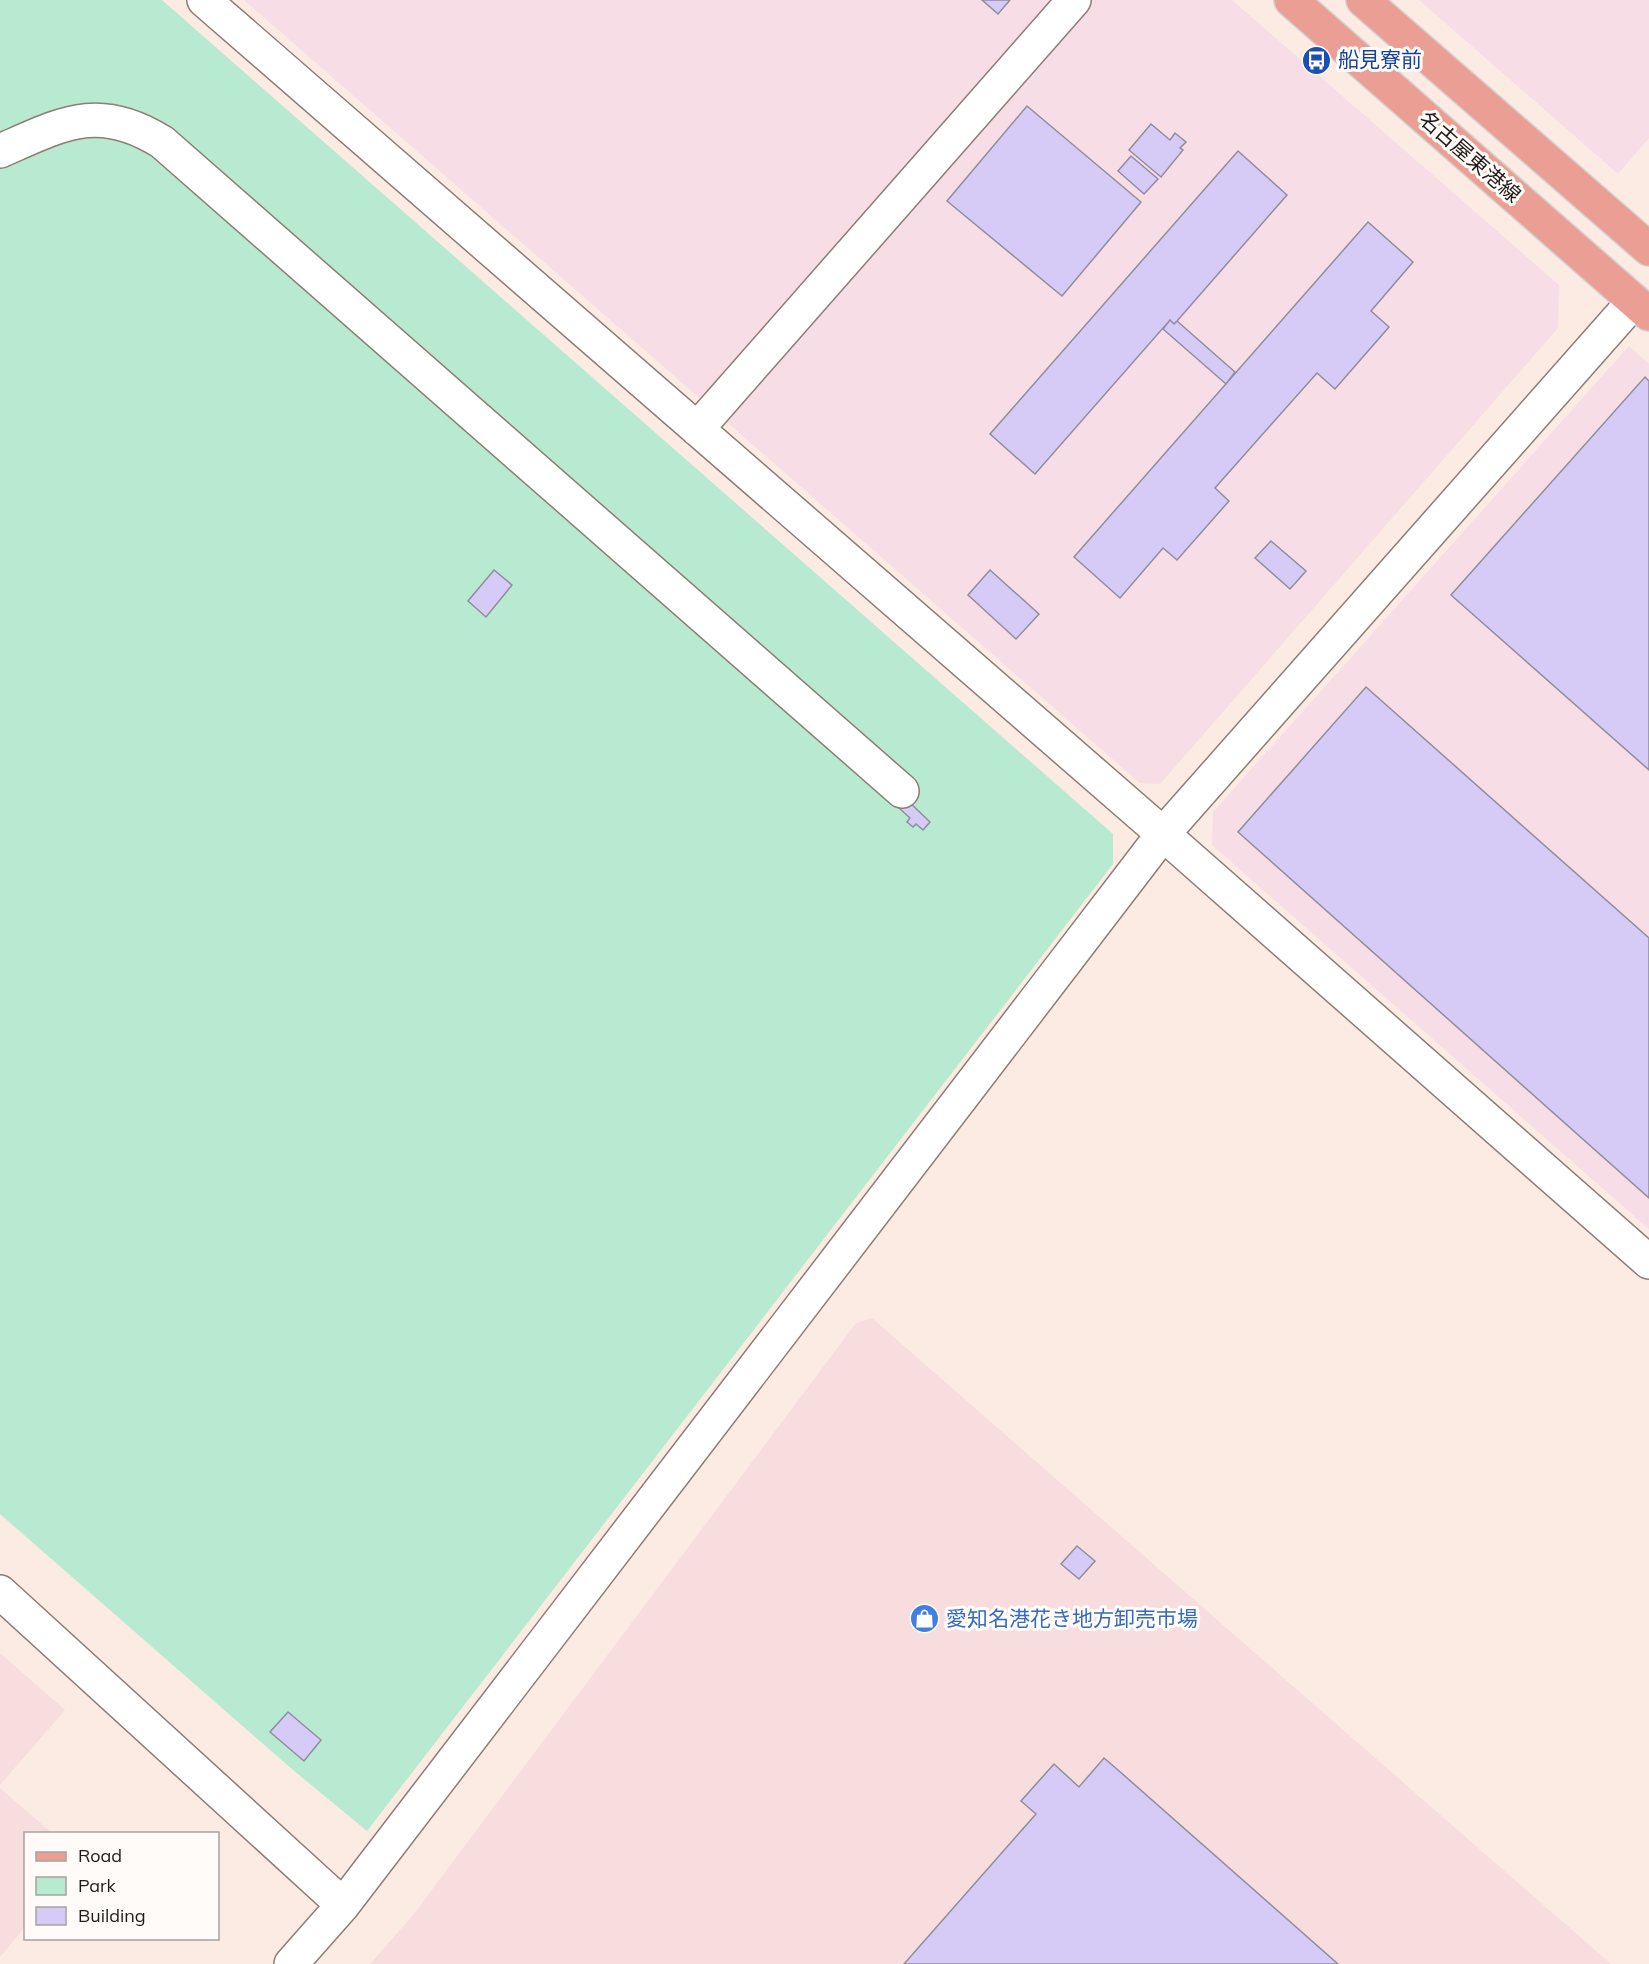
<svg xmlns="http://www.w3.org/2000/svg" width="1649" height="1964" font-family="Mulish,'Noto Sans JP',sans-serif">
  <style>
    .commercial { fill: #f8dddf }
    .industrial { fill: #f6dde6 }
    .green { fill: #b8e9d1 }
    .building { fill: #d6cbf6; stroke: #908d9c; stroke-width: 1.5 }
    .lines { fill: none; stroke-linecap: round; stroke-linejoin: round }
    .minor-casing { stroke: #8c7d75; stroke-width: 36 }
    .major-casing { stroke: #d3d2d1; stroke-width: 36 }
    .minor { stroke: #fff; stroke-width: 33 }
    .major { stroke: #eb9e94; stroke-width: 33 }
    .labels { text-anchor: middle; stroke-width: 6; stroke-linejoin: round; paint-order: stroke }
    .transit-label { font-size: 21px; fill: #164399; stroke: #fffbf9; text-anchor: start }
    .street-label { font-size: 21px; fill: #211c18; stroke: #fffbf9 }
    .shop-label { font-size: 21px; fill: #366cbe; stroke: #fffbf9; text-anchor: start }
  </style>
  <rect width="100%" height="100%" fill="#fcebe2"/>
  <!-- commercial -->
  <path class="commercial" d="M872,1318L1611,1964H370L413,1915L856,1323Z
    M0,1653L65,1710L0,1785Z
    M0,1788L52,1833L26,1834L25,1927L0,1957Z"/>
  <!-- industrial -->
  <path class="industrial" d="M244,0H1232L1559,285L1558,328L1160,784L1140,783Z
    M1419,0H1649V138L1618,174Z
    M1629,346L1649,364V1229L1212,845L1213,812Z"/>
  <!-- green -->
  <path class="green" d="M0,0H162L1113,834V864L367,1831L293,1770L0,1514Z"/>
  <!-- building -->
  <path class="building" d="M982,0H1010L998,14Z
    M1027,106L1141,202L1062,296L947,201Z
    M1151,124L1170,140L1175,133L1186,142L1180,148L1183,150L1161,177L1129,150Z
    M1238,151L1287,195L1177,321L1174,324L1170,320L1035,474L990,434Z
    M1131,156L1158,179L1144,194L1118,171Z
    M1368,222L1413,262L1371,311L1389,327L1335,389L1317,373L1215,488L1229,501L1177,560L1163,548L1120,598L1074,557Z
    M1170,320L1174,324L1177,321L1235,372L1226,384L1163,329Z
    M1645,377L1649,381V770L1451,595Z
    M1271,541L1306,571L1290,589L1255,558Z
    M494,570L512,585L486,617L468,601Z
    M990,570L1039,614L1016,639L968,595Z
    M1366,687L1649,938V1198L1238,832Z
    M906,799L930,822L923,830L916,824L913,827L907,822L910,818L899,808Z
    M1077,1546L1095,1561L1079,1579L1061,1564Z
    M288,1712L321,1740L304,1761L270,1732Z
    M1104,1758L1118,1770L1338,1964H904L1036,1814L1021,1801L1054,1764L1079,1787Z"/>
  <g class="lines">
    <defs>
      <path id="minor" d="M204,0L1163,834L1649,1262
        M0,151C62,124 98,102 162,142L902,791
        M697,429L1074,0
        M0,1592L343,1905
        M291,1964L343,1905L1163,834L1634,301"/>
      <path id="major" d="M1291,0L1649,314
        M1363,0L1649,249"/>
    </defs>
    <!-- minor casing -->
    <use href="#minor" class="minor-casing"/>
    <!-- major casing -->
    <use href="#major" class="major-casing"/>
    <!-- minor -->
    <use href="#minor" class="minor"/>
    <!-- major -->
    <use href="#major" class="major"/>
  </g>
  <!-- icons -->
  <defs>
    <symbol id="bus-disc" viewBox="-11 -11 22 22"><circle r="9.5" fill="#1a4fb4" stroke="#fffbf9"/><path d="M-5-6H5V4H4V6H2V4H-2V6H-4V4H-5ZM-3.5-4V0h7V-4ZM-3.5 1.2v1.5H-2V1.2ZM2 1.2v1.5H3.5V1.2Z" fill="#fff"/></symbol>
    <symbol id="shop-disc" viewBox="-11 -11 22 22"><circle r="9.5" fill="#3f7fe0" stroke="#fffbf9"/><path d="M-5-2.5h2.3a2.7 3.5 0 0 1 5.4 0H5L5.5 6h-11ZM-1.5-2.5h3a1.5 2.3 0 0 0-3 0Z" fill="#fff"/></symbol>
  </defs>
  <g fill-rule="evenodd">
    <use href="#bus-disc" x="1300" y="44" width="33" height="33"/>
    <use href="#shop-disc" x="908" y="1602" width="33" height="33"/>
  </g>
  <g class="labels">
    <!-- transit labels -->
    <g class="transit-label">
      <text x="1338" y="67">船見寮前</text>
    </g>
    <!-- street labels -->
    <g class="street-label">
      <text transform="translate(1470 157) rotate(41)" y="7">名古屋東港線</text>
    </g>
    <!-- shop labels -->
    <g class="shop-label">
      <text x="946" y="1626">愛知名港花き地方卸売市場</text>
    </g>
  </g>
  <!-- legend -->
  <rect x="24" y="1832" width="195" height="108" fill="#fffbf9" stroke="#a6a29f" stroke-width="1.5"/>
  <rect x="36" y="1852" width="30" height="9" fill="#eb9e94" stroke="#a6a29f" stroke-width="1.5"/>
  <text x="78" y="1862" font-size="18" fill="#211c18">Road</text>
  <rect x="36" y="1877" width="30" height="18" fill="#b8e9d1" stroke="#a6a29f" stroke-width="1.5"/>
  <text x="78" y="1892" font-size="18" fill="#211c18">Park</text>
  <rect x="36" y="1907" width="30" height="18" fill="#d6cbf6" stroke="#a6a29f" stroke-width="1.5"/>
  <text x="78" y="1922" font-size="18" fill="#211c18">Building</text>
</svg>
